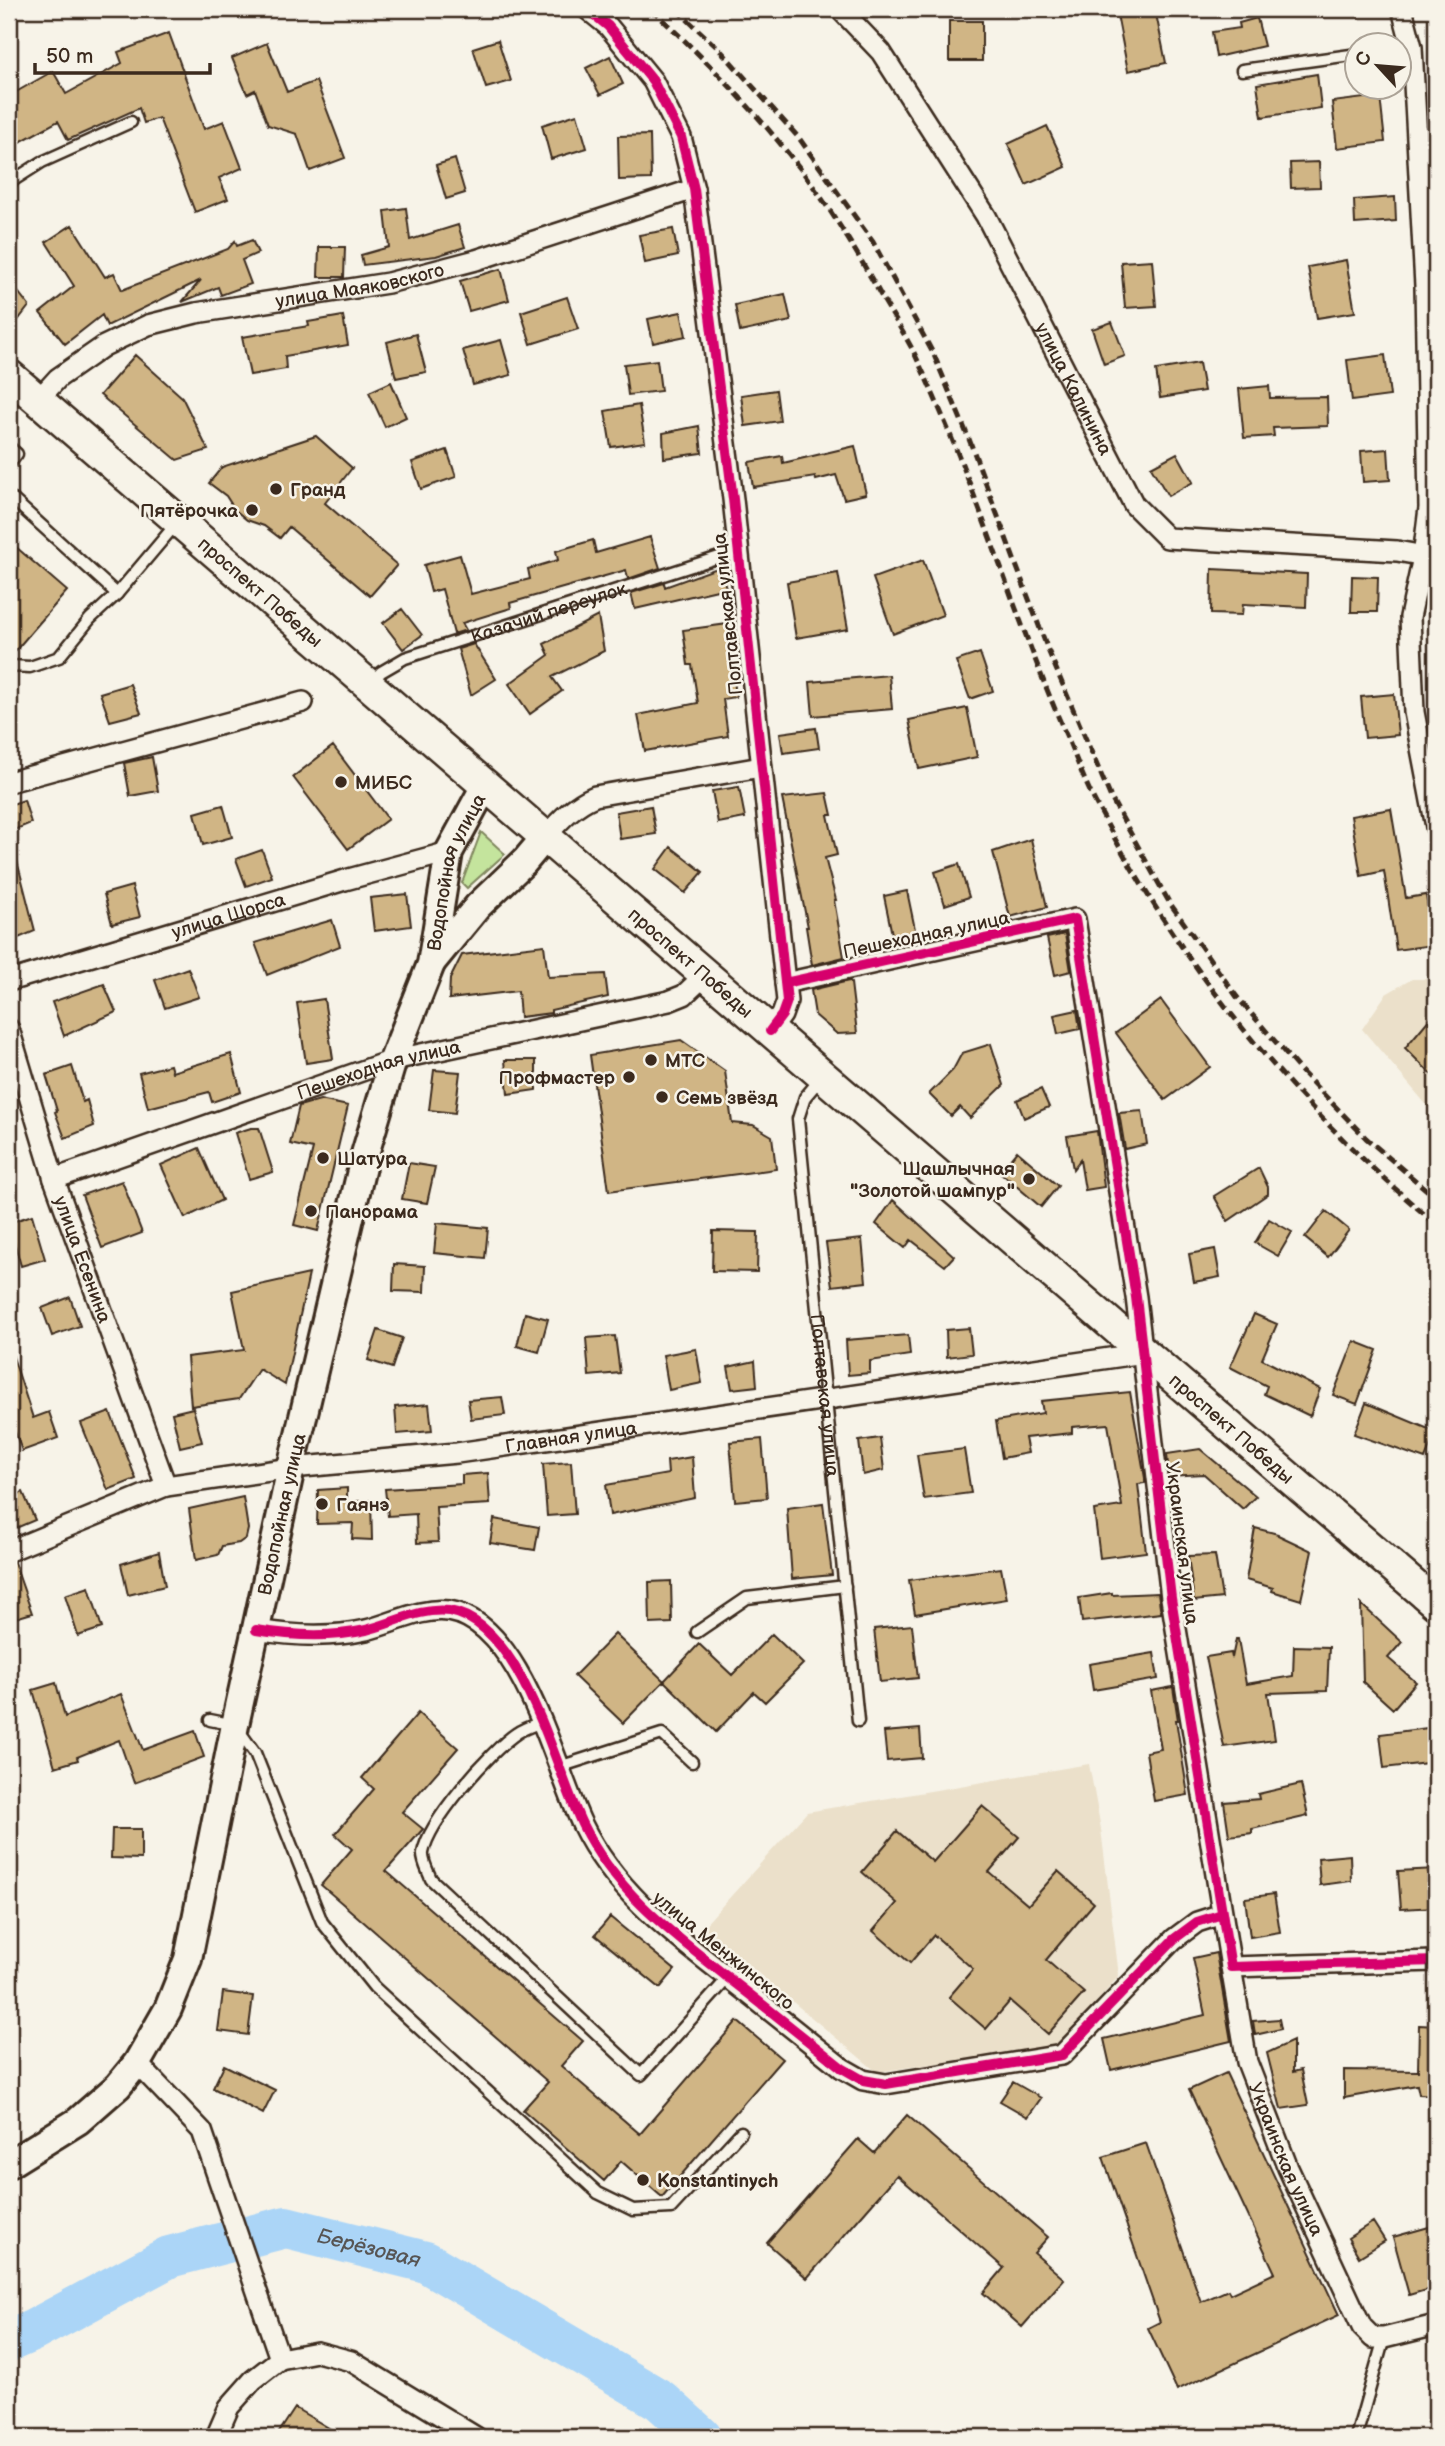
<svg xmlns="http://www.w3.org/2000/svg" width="1445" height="2446" font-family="'Balsamiq Sans',sans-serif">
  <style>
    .built { fill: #ebe0ca }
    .green { fill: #c4e49d; stroke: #80875e; stroke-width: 2 }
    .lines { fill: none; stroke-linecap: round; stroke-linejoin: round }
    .river { stroke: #abd5f7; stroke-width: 42 }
    .building { fill: #d0b585; stroke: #3b2a1e; stroke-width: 2 }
    .service-casing { stroke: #3b2a1e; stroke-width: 15 }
    .minor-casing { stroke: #3b2a1e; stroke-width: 24 }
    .secondary-casing { stroke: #3b2a1e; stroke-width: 32 }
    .primary-casing { stroke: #3b2a1e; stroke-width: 35 }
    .service { stroke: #f7f3e8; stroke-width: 10 }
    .minor { stroke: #f7f3e8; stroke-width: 19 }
    .secondary { stroke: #f7f3e8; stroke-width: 26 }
    .primary { stroke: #f7f3e8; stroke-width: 30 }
    .rail { stroke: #3b2a1e; stroke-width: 5; stroke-dasharray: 10 5; stroke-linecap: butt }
    .cycleway-casing { stroke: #f7f3e8; stroke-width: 15 }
    .cycleway { stroke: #d6006c; stroke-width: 10 }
    .poi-dot { fill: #3b2a1e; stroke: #f7f3e8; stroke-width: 2.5 }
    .labels { text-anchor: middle; stroke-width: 5; stroke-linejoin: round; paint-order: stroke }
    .street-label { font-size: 19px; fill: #3b2a1e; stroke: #f7f3e8 }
    .poi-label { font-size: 19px; font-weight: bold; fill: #3b2a1e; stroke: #f7f3e8; text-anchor: start }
    .water-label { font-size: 21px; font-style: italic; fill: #575554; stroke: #f7f3e8 }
  </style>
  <rect width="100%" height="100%" fill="#f7f3e8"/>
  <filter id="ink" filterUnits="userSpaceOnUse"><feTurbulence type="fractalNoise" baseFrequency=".0143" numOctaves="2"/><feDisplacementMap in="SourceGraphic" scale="14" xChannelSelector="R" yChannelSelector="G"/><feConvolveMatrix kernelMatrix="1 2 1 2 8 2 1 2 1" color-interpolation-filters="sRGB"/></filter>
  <g filter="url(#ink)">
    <!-- built -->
    <path class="built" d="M1412,979H1436V1116L1362,1029L1386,994Z
      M1089,1764L1101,1829L1119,1976L1059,2046L877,2072L703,1927L807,1812Z"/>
    <!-- green -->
    <path class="green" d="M481,832L505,854L467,888L462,883Z"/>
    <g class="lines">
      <!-- river -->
      <path class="river" id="s1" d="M9,2341L34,2330L169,2257L286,2227L426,2262L660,2400L701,2437"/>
    </g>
    <!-- building -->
    <path class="building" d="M1116,9H1155L1166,63L1128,71Z
      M1257,18L1264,46L1216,57L1212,32L1240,28L1239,23Z
      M949,21H982V61H949Z
      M169,33L204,129L224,121L242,168L219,178L228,199L195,212L159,118L144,123L139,108L68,140L58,121L9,148V96L53,71L66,94L122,63L118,52Z
      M498,40L511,81L486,88L473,48Z
      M267,43L287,92L316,81L345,158L310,171L297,134L268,125L255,90L247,94L232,58Z
      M610,56L623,84L600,95L586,68Z
      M1317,74L1321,108L1262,117L1257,84Z
      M1380,96L1385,142L1337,148L1332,102Z
      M577,114L587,148L551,159L542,125Z
      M1047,126L1066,167L1026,185L1008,144Z
      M650,135L651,179L619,180L618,136Z
      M455,159L465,193L446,199L436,165Z
      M1319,162L1320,187L1291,188L1290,163Z
      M1395,197L1396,221L1355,224L1354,200Z
      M406,208L410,240L458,225L465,247L436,256L363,265L361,255L389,247L385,211Z
      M72,225L105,277L114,273L122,290L228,249L235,241L237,246L252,240L258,253L242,260L251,284L221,295L218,287L182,302L201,280L107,326L102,315L65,344L40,313L74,286L46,242Z
      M673,229L678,256L645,263L639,235Z
      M319,247H345L344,277H318Z
      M1152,260L1156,306L1125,308L1121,262Z
      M1346,260L1355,312L1317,318L1308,267Z
      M501,269L509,300L469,311L460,281Z
      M9,280L29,306L9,332Z
      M785,294L791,321L740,332L735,305Z
      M567,297L578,329L531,344L521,312Z
      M681,312L686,336L653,343L648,319Z
      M343,316L348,345L285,356L286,369L250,375L242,337L309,326L308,322Z
      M1112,322L1125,356L1104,364L1092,329Z
      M416,334L426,372L396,378L387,342Z
      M501,340L511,375L473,385L463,350Z
      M135,355L182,397L208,450L177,460L100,395Z
      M1385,355L1390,396L1352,401L1347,360Z
      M657,360L661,391L628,395L624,364Z
      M1199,363L1204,391L1160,398L1156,370Z
      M391,382L406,417L385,427L369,392Z
      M1269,386L1270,398L1327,397L1328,426L1273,428L1274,436L1244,438L1239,389Z
      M776,390L780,421L745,426L741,395Z
      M639,405L645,442L611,447L605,411Z
      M699,426L702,453L664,458L663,433Z
      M316,436L352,468L325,503L397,565L370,596L289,527L280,538L264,526L247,520L235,510L226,496L209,483L222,467Z
      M855,446L866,494L844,499L836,475L816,480L815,477L753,487L749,462L782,456L783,463Z
      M1388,449L1390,480L1363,482L1361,451Z
      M447,450L456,477L421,489L412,462Z
      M1177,453L1193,482L1168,496L1151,467Z
      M650,537L660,568L628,579L626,570L510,603L511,608L462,623L466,630L454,634L442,589L431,592L424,565L460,555L471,594L530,579L528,569L558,560L556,551L593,540L596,553Z
      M9,541L67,591L9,658Z
      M923,560L943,615L893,634L873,578Z
      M720,567L726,588L635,609L631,593L664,583L665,587Z
      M1212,569L1307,574L1306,607L1243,604L1242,615L1211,614Z
      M838,573L848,629L796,638L787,582Z
      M1352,576L1378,577L1377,612H1351Z
      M402,609L422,635L403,649L383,623Z
      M598,616L604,651L552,677L562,691L530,714L509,684L549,655L544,644Z
      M728,624L736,697L723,699L728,736L645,751L638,715L698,703L692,665H688L683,630Z
      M474,644L496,679L471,695L458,649Z
      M980,653L993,691L970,699L956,661Z
      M889,675L892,709L813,716L810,682Z
      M130,684L141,713L110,721L100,693Z
      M1394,694L1398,735L1365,738L1361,697Z
      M967,708L977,757L919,769L909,720Z
      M816,728L819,748L783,753L780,733Z
      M333,746L388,819L348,849L293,777Z
      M152,757L158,791L130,796L124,763Z
      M739,787L745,818L718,823L712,791Z
      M827,793L832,815H828L837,855L825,858L836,900H834L844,957L812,965L806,927H808L782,798Z
      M24,800L31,823L9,832V805Z
      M223,805L232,837L203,845L195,813Z
      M651,806L656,834L620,839L616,812Z
      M1391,809L1406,898L1426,895L1433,945L1396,950L1384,871L1361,876L1351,816Z
      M1031,839L1047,907L1010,917L993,852Z
      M671,847L703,872L685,893L655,869Z
      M262,850L272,877L246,886L236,859Z
      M15,853L35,931L9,942V854Z
      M959,864L969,897L945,905L935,872Z
      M132,886L140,917L112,924L104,894Z
      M907,891L916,934L893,939L884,896Z
      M407,894L411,926L374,931L370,898Z
      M332,920L340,946L267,975L255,943Z
      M1065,934L1071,971L1055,975L1047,938Z
      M544,945L548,977L605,974L608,997L551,1010V1013L520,1017L518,991L449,999L450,979L462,955Z
      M188,968L199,997L165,1008L155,980Z
      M849,981L851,983L857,1033L837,1034L815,1015L811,990Z
      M104,984L116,1012L64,1036L52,1002Z
      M324,999L333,1059L306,1063L297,1003Z
      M1161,1000L1210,1067L1165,1100L1116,1033Z
      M1077,1010L1080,1029L1058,1034L1054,1015Z
      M1436,1011V1079L1405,1048Z
      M681,1040L725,1071L732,1123L753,1125L772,1136L776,1169L609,1191L590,1055Z
      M991,1044L1004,1085L970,1118L960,1107L951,1116L929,1094L953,1070L962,1053Z
      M231,1054L241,1092L212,1102L209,1092L148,1108L139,1073L170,1065L172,1072Z
      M505,1060H536V1090L508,1094Z
      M72,1066L83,1102L87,1100L94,1126L65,1138L55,1112L57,1111L46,1075Z
      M434,1070L460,1072L455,1113L429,1110Z
      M1041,1089L1049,1107L1024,1118L1017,1100Z
      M320,1100L348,1106L318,1231L294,1225L313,1149L290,1144L299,1106Z
      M1142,1111L1147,1144L1125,1149L1119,1113Z
      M251,1128H259L273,1172L249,1179L235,1133Z
      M1097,1131L1104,1187L1085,1190L1080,1160L1073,1169L1067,1136Z
      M199,1148L222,1200L185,1218L161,1165Z
      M1017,1151L1058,1186L1041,1207L1000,1172Z
      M409,1163L435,1167L427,1203L402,1199Z
      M1259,1168L1268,1187V1194L1228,1221L1214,1196Z
      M122,1181L142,1233L102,1248L82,1195Z
      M893,1200L954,1256L945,1266L911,1240L905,1248L876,1224Z
      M1326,1211L1349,1230L1328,1257L1305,1238Z
      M32,1215L45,1259L21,1266L9,1223Z
      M1269,1219L1292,1232L1278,1256L1255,1243Z
      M437,1223L488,1228L485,1258L434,1253Z
      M713,1231L758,1232L757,1272L712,1271Z
      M862,1239L866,1282L832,1286L826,1243Z
      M1215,1249L1220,1277L1194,1282L1189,1254Z
      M394,1264L425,1266L424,1292L393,1291Z
      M309,1274L285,1385L259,1369L239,1399L191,1406L187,1357L244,1350L232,1291Z
      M70,1297L80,1326L52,1336L42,1308Z
      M525,1313L548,1319L539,1352L517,1346Z
      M1254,1314L1277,1324L1262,1359L1320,1389L1310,1416L1264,1394L1267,1386L1230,1367Z
      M969,1328L972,1354L947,1357L946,1330Z
      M378,1330L402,1338L392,1368L368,1360Z
      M908,1335L910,1355L870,1361V1373L848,1375L846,1340Z
      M615,1336L620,1373L589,1376L586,1338Z
      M1354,1341L1377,1350L1357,1404L1333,1395Z
      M696,1349L702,1383L669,1390L663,1355Z
      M9,1354H12L33,1418L49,1412L58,1438L22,1451L9,1415Z
      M755,1361L757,1386L732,1389L728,1367Z
      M1130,1392L1145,1478V1483L1138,1484L1146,1552L1100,1558L1094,1510L1122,1506L1108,1424L1072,1427V1433L1025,1438L1028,1453L1002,1458L996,1421L1043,1413L1041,1401Z
      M502,1397L505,1415L471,1419L468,1400Z
      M1366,1403L1436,1432L1425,1459L1354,1434Z
      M429,1404L432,1431L397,1434L395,1407Z
      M193,1408L202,1442L180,1447L172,1413Z
      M110,1412L136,1479L108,1490L81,1423Z
      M880,1438L884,1470L863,1475L859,1441Z
      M762,1439L767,1498L735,1501L730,1442Z
      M964,1449L971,1493L924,1499L917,1455Z
      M1200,1449L1256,1496L1243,1509L1204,1474L1169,1476L1167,1454Z
      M692,1457L695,1498L610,1515L606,1485L668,1474L667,1461Z
      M571,1462L575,1514L547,1516L543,1464Z
      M488,1473L490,1504L436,1507L438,1542L417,1543L416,1514L388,1516L385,1489L462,1484V1475Z
      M347,1488V1502L371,1500L372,1540L352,1539L353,1523L317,1524L318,1490Z
      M23,1492L35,1520L9,1531V1498Z
      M243,1497L248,1529L246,1538L239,1543L222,1546L218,1555L196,1560L189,1509Z
      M823,1503L832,1575L792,1579L787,1508Z
      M494,1519L539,1527L535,1550L490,1543Z
      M1255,1528L1278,1534V1535L1312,1551L1301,1600L1272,1591L1273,1588L1246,1580Z
      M159,1552L165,1586L128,1595L121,1564Z
      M1215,1555L1222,1598L1194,1601L1188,1556Z
      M14,1562L32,1613L9,1620V1563Z
      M1001,1568L1007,1599L915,1614L909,1580Z
      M671,1581L672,1623L650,1624L649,1582Z
      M89,1587L102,1628L78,1636L65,1595Z
      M1112,1593V1595L1158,1593L1161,1613L1082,1622L1079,1598Z
      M1361,1604L1402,1642L1388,1658L1416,1682L1393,1709L1363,1682Z
      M912,1625L918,1678L880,1682L874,1629Z
      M615,1634L664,1681L623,1723L574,1676Z
      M772,1634L803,1664L765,1702L754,1692L716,1732L664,1681L699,1644L732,1675Z
      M1236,1639H1238L1246,1684L1293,1676L1294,1646L1329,1647L1327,1691L1268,1693L1275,1740L1224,1747L1206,1657L1231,1653L1232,1658Z
      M1154,1653L1158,1679L1093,1690L1089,1664Z
      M56,1683L65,1717L121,1694L143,1750L195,1731L204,1757L134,1783L119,1740L77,1757L78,1760L55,1767L33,1690Z
      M1173,1687L1178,1720H1176L1188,1795L1154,1801L1146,1752L1161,1749L1151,1691Z
      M418,1713L458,1748L402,1812L423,1829L386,1871L583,2041L561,2066L640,2134L737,2021L782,2059L662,2197L621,2161L604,2181L523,2110L548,2082L321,1885L352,1849L335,1834L374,1789L362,1778Z
      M1436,1727V1762L1384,1768L1380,1734Z
      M920,1729L922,1758L887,1761L884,1732Z
      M1301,1784L1308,1816L1252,1829V1833L1229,1836L1224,1802L1259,1799L1258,1794Z
      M982,1806L1019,1837L989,1872L1028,1905L1058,1871L1094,1903L1046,1960L1084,1993L1048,2034L1010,2001L986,2029L949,1997L973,1969L934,1935L910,1963L873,1931L897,1903L862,1872L897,1831L933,1862Z
      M112,1829H141V1859L111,1858Z
      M1350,1855L1351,1881L1320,1885L1318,1858Z
      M1436,1869V1907L1401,1909L1398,1871Z
      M1274,1894L1280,1932L1250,1937L1245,1898Z
      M610,1917L675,1970L660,1988L595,1935Z
      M1216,1953L1231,2041L1111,2070L1104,2039L1205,2015L1193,1958Z
      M223,1992L253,1996L248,2035L218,2031Z
      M1279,2019L1281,2029L1255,2035L1253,2021Z
      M1419,2025L1436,2026V2095L1419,2094L1417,2085L1344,2098V2070L1418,2071Z
      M1293,2041V2072L1301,2070L1308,2105L1281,2109L1267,2053Z
      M224,2065L275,2090L263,2114L213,2088Z
      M1226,2073L1339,2315L1177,2390L1148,2328L1160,2322L1103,2157L1146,2143L1201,2302L1228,2290L1230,2294L1275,2273L1189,2090Z
      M1013,2082L1041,2098L1028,2117L1000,2101Z
      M907,2115L1048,2237L1034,2253L1064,2279L1022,2327L983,2293L1004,2268L897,2175L807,2278L767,2243L858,2139L874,2153Z
      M1373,2222L1385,2241L1359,2257L1348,2238Z
      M1429,2227L1436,2253V2287L1409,2295L1393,2237Z
      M295,2408L344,2437H276Z"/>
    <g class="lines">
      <defs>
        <g id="service">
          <path d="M1242,70L1358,54"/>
          <path d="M9,183L42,162L131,122"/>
          <path d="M9,447L17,454L9,464"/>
          <path d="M9,496L117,594"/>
          <path d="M9,666L30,667L59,657L90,619L117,594L176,524"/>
          <path id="s2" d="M372,682L381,672L405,658L738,551"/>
          <path id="s3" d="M822,1077L805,1097L798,1119L858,1721"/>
          <path d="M697,1632L747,1598L845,1586"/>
          <path d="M210,1720L235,1725L255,1753L322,1922L374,1987L598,2193L633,2210L671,2208L741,2132"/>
          <path d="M542,1722C534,1725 524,1728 517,1733C490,1751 428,1822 423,1853C422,1861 428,1871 431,1879L641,2075L728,1978"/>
          <path d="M559,1767L662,1734L692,1762"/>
          <path d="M1356,2437L1384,2338"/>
        </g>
        <g id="minor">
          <path d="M587,9L608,26L653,81L681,137L694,189L733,499L787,1001L782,1015L770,1031"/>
          <path id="s4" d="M840,9L881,52L986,216L1134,505L1167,538L1397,551L1436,558"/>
          <path d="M1402,9L1412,47L1425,286L1429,508L1423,557L1410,617L1414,712L1436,827"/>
          <path id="s5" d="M38,400L58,378L104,346L148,325L196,313L388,283L476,260L694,189"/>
          <path d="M9,782L303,702"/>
          <path d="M546,836C561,819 574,805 595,796L761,767"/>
          <path id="s6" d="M9,981L345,880L449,852"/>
          <path d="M785,983L1075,919L1136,1297L1171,1598L1231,1967L1436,1961"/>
          <path id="s7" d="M9,1029L54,1179L166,1486"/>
          <path id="s8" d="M54,1179L393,1060L669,1001L684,995L705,975"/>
          <path id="s9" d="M9,1551L166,1486L291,1468L457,1453L1144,1353"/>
          <path d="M256,1630C293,1636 330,1638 366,1630C392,1624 421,1607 449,1611C522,1623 554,1766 582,1824C614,1890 670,1932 726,1976C765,2006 803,2037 842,2068L863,2080L886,2084L1062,2055L1174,1939L1197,1922L1222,1914"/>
          <path id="s10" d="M1231,1967L1247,2062L1288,2168L1362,2327L1373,2338H1384L1436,2325"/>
          <path d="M137,2063L202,2131L280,2359L253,2380L229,2407L216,2437"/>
          <path d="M280,2359L317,2352L351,2361L476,2437"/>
        </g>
        <g id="secondary">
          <path d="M432,962L478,906L525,861L546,836"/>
          <path id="s11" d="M9,2164L78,2121L118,2086L137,2063L168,2009L188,1959L235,1725L291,1468L365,1154L393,1060L431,964L449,852L486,784"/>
        </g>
        <g id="primary">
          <path id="s12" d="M9,375L1436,1604"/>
        </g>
      </defs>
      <!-- service casing -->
      <use href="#service" class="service-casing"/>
      <!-- minor casing -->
      <use href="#minor" class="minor-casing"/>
      <!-- secondary casing -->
      <use href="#secondary" class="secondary-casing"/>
      <!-- primary casing -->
      <use href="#primary" class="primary-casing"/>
      <!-- service -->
      <use href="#service" class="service"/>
      <!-- minor -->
      <use href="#minor" class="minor"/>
      <!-- secondary -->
      <use href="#secondary" class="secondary"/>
      <!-- primary -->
      <use href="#primary" class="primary"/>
      <!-- rail -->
      <path class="rail" d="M651,9C698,52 743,98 783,147C822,194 855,248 884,301C895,320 908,339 917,359C975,481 1012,611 1066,735C1077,760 1086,786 1099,809C1182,969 1298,1109 1436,1224
        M676,9L721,51L799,138L873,242L934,355L969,439L1048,650L1111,798L1169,902L1237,997L1298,1068L1366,1138L1436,1198"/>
      <defs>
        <path id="cycleway" d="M587,9L608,26L653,81L681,137L694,189L733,499L787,1001L782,1015L770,1031
          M785,983L1075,919L1136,1297L1171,1598L1231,1967L1436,1961
          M256,1630C293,1636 330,1638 366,1630C392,1624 421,1607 449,1611C522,1623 554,1766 582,1824C614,1890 670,1932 726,1976C765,2006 803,2037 842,2068L863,2080L886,2084L1062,2055L1174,1939L1197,1922L1222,1914"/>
      </defs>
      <!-- cycleway casing -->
      <use href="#cycleway" class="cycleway-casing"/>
      <!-- cycleway -->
      <use href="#cycleway" class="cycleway"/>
    </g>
  </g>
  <!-- markers -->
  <g class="poi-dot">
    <circle cx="276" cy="489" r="7"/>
    <circle cx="252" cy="510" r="7"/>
    <circle cx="341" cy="782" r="7"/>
    <circle cx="651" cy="1060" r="7"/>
    <circle cx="629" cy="1077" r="7"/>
    <circle cx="662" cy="1097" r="7"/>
    <circle cx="323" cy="1158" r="7"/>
    <circle cx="1029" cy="1179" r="7"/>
    <circle cx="311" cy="1211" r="7"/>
    <circle cx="322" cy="1504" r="7"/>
    <circle cx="643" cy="2180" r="7"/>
  </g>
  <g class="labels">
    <!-- street labels -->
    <g class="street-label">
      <text dy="7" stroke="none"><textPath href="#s5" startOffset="350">улица Маяковского</textPath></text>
      <text dy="7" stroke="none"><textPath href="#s4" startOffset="448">улица Калинина</textPath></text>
      <text dy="7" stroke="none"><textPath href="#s12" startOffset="332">проспект Победы</textPath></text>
      <text dy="7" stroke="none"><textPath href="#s2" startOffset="192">Казачий переулок</textPath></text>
      <text transform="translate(727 614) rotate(-96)" y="7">Полтавская улица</text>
      <text dy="7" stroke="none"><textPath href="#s11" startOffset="1402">Водопойная улица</textPath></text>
      <text dy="7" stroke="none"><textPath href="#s6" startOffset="229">улица Щорса</textPath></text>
      <text transform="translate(926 934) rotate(-12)" y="7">Пешеходная улица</text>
      <text dy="7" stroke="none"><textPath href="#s12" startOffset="900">проспект Победы</textPath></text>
      <text dy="7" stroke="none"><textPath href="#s8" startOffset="343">Пешеходная улица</textPath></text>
      <text dy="7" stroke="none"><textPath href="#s7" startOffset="242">улица Есенина</textPath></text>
      <text dy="7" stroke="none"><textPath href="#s3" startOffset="327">Полтавская улица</textPath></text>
      <text dy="7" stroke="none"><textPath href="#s12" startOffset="1614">проспект Победы</textPath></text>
      <text dy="7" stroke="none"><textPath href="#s9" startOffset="578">Главная улица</textPath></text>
      <text dy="7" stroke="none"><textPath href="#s11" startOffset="735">Водопойная улица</textPath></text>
      <text transform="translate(1183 1543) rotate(83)" y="7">Украинская улица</text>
      <text transform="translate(724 1950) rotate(39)" y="7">улица Менжинского</text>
      <text dy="7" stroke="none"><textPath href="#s10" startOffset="201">Украинская улица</textPath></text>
    </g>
    <!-- poi labels -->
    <g class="poi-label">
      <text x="290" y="496">Гранд</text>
      <text x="238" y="517" text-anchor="end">Пятёрочка</text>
      <text x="355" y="789">МИБС</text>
      <text x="665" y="1067">МТС</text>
      <text x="615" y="1084" text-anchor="end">Профмастер</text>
      <text x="676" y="1104">Семь звёзд</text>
      <text x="337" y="1165">Шатура</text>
      <text x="1015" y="1175" text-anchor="end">Шашлычная<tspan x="1015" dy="22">"Золотой шампур"</tspan></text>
      <text x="325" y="1218">Панорама</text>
      <text x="336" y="1511">Гаянэ</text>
      <text x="657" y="2187">Konstantinych</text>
    </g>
    <!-- water labels -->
    <g class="water-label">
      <text dy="7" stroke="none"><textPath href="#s1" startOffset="387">Берёзовая</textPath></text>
    </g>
  </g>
  <!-- margin -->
  <rect width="1445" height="2446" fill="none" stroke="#f7f3e8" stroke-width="35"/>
  <rect x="18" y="18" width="1410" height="2411" fill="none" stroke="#3b2a1e" stroke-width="2.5" filter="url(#ink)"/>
  <!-- north arrow -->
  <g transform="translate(1378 66) rotate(296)"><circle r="33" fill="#f7f3e8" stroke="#aca397" stroke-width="2"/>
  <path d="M0-5L12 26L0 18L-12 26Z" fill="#3b2a1e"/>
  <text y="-10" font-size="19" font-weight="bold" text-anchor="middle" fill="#3b2a1e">С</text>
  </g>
  <!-- scale -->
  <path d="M35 63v10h175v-10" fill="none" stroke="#3b2a1e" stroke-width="3.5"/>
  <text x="46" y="63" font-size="21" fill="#3b2a1e" stroke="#f7f3e8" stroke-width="5" paint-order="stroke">50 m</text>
</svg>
